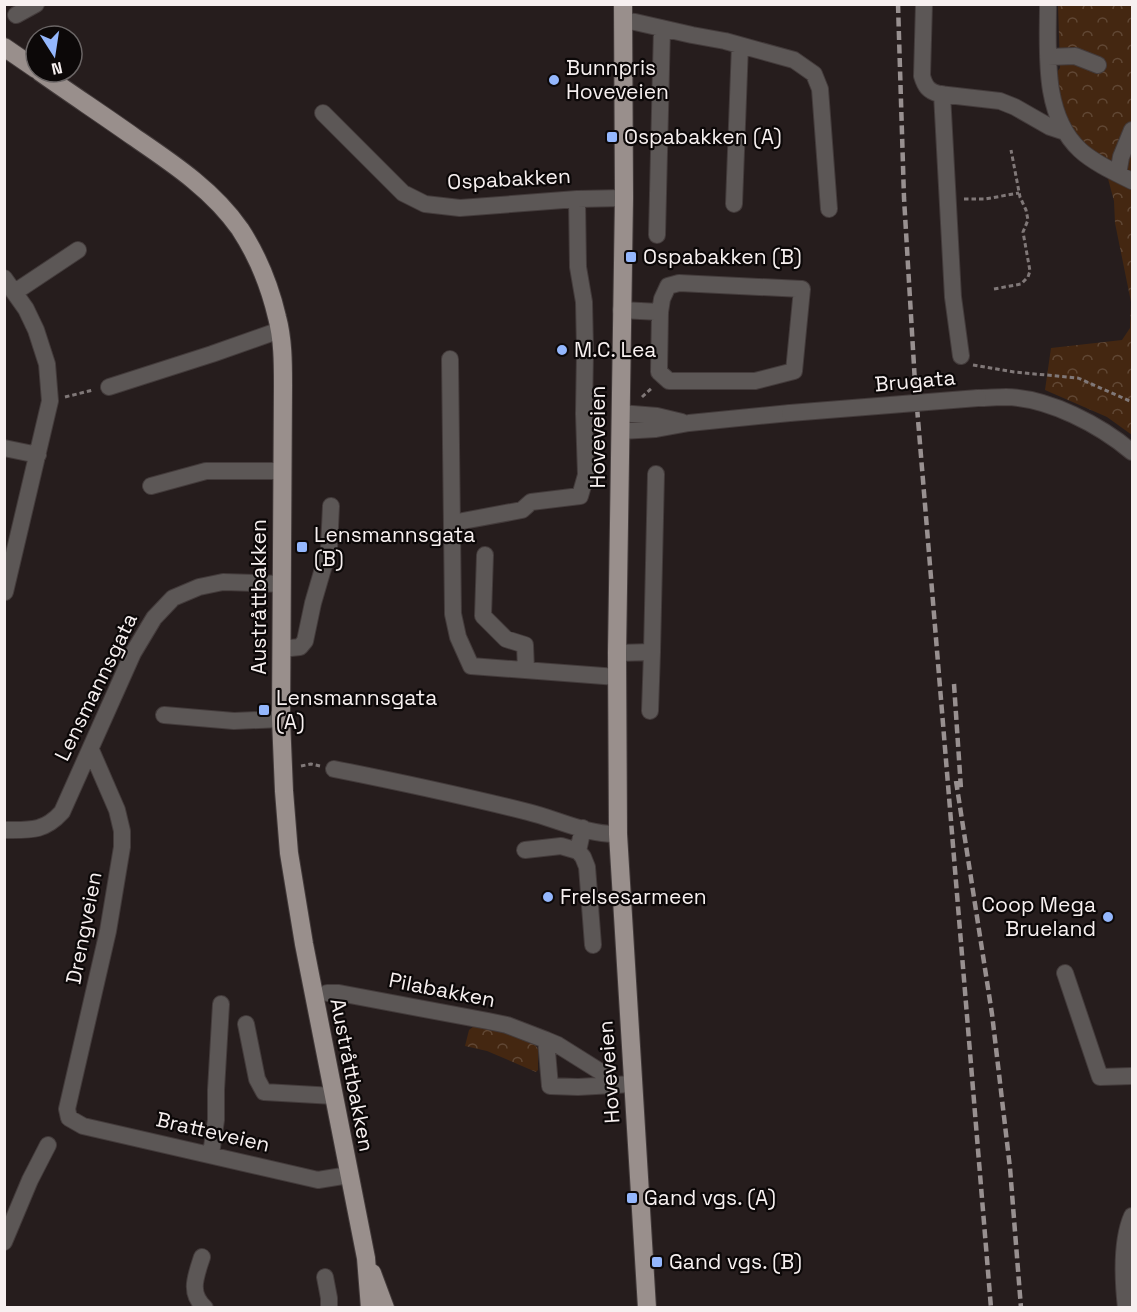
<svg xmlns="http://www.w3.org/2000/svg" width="1137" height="1312" font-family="'Space Grotesk',sans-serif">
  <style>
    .park { fill: url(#park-crowns) }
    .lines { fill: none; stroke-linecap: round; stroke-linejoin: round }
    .minor-casing { stroke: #433b3b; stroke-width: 18 }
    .major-casing { stroke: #433b3b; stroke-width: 20 }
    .path { stroke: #807878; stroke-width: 3; stroke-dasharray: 4.5 3; stroke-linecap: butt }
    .minor { stroke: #5c5756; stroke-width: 16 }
    .major { stroke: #998f8c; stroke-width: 18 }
    .rail { stroke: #989090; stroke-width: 4.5; stroke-dasharray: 9 4.5; stroke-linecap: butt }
    .minor-bridge-casing { stroke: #433b3b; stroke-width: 18; stroke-linecap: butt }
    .minor-bridge { stroke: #5c5756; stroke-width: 16 }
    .poi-dot { fill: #94b7fd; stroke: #0c0808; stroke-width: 2 }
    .labels { text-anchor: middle; stroke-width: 4.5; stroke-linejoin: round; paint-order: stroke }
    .poi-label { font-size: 21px; fill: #f7f0f0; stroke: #0c0808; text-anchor: start }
    .street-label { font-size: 21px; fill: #f7f0f0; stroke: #0c0808 }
  </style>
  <defs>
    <pattern id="park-crowns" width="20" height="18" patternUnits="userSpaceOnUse" patternTransform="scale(1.5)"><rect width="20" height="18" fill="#442711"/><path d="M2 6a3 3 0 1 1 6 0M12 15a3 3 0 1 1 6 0" fill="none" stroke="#604734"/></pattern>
  </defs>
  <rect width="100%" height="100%" fill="#261d1d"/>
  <!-- park -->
  <path class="park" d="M1058,5H1132V435L1107,417L1045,390L1051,348L1122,340L1130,328L1131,302L1115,223L1114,201L1107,175L1080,160L1056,84V73L1060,68Z
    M481,1025L533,1042L538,1049V1070L536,1072L487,1051L465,1046L469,1030L474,1026Z"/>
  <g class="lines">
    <defs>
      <path id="minor" d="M924,4L922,76C925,86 928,91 939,94L1000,101L1015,107L1050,127L1065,132
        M1048,4C1048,52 1042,115 1080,150C1094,163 1116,173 1132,181
        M16,15L36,4
        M623,21L635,22L692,35L725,41L794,60L814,74L820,89L829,209
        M1048,57L1075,56L1098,65
        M942,94L953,297L961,356
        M323,113L403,193L425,204L460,208L577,199L624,198
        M1118,174L1121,157L1132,130
        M734,204L740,45
        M657,235L662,28
        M4,278L26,309L36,330L47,364L50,401L5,592
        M15,292L78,250
        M621,310L660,312L659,372L669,381H755L794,371L802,289L679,283L668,286L662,299L660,312
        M450,359L453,614L458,637L471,666L617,677
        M109,387L212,354L280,330
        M978,398C987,398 997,397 1006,397C1049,398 1100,425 1132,452
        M620,413L657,416L682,422
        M621,431L656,429L689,423L790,413
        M4,448L38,455
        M151,486L206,471H282
        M452,523L522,510L531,502L580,496L586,475L584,414L585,350L584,302L578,267L577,199
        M485,555L483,616L506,639L525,645L526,670
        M281,649L300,647L305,641L313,603L329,548L331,506
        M617,653L652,652L656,474
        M650,711L652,652
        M164,715L234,721L281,719
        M91,750L117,810L122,831V847L108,931L67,1109L69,1118L83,1126L318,1180L349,1175
        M334,769C399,782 464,796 528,812C557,819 587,835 618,834
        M4,830C30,830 44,832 62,812L133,653L154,618L173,598L199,587L223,582L282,584
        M525,850L561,846L578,851L583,828
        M578,851L583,857L587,867L593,945
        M1065,973L1100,1077L1132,1076
        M327,993H339L488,1021L507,1025L546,1040L550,1086L578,1087L632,1084
        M246,1024L257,1079L264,1092L334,1096
        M546,1040L558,1045L601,1072
        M211,1154L216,1120V1090L221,1004
        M4,1242L30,1180L48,1145
        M202,1257C196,1276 188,1293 205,1308
        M325,1277L329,1298V1308
        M1126,1308C1123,1281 1121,1241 1132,1216"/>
      <path id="major" d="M623,4L624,198L617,653L618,834L647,1308
        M4,47L36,69
        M40,72C71,94 103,115 134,137C172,163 213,190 240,229C257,255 270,287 277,317C283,339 283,363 283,385L281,719L284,791L289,853L304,944L366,1258L370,1308
        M372,1273L385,1308"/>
    </defs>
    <!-- minor casing -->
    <use href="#minor" class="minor-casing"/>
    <!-- major casing -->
    <use href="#major" class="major-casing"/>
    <!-- path -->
    <path class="path" d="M964,199H985L1019,193
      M994,289L1021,284L1028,277L1030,271L1023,232L1028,220L1026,210L1020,197L1011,150
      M973,365L1014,372L1078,378L1132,402
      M65,397L93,390
      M642,397L652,388
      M301,766L311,764L320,766"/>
    <!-- minor -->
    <use href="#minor" class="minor"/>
    <!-- major -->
    <use href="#major" class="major"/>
    <!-- rail -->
    <path class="rail" d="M898,4L904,198L915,383L991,1308
      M954,684L961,789
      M956,781L992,1014L1010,1168L1021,1308"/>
    <defs>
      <path id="minor-bridge" d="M790,413L978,398"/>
    </defs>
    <!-- minor-bridge casing -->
    <use href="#minor-bridge" class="minor-bridge-casing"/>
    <!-- minor-bridge -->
    <use href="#minor-bridge" class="minor-bridge"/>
  </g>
  <!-- markers -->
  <g class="poi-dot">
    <circle cx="554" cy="80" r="6"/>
    <rect x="606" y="131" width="12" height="12" rx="3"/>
    <rect x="625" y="251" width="12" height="12" rx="3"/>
    <circle cx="562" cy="350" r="6"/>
    <rect x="296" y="541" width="12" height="12" rx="3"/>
    <rect x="258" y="704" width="12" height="12" rx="3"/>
    <circle cx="548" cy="897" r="6"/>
    <circle cx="1108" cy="917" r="6"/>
    <rect x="626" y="1192" width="12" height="12" rx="3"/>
    <rect x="651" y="1256" width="12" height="12" rx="3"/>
  </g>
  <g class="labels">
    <!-- poi labels -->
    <g class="poi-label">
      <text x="566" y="75">Bunnpris<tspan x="566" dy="24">Hoveveien</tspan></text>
      <text x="624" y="144">Ospabakken (A)</text>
      <text x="643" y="264">Ospabakken (B)</text>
      <text x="574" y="357">M.C. Lea</text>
      <text x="314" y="542">Lensmannsgata<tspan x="314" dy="24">(B)</tspan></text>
      <text x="276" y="705">Lensmannsgata<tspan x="276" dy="24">(A)</tspan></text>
      <text x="560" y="904">Frelsesarmeen</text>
      <text x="1096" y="912" text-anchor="end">Coop Mega<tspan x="1096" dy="24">Brueland</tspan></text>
      <text x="644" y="1205">Gand vgs. (A)</text>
      <text x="669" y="1269">Gand vgs. (B)</text>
    </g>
    <!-- street labels -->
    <g class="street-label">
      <text transform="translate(509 179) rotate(-3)" y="7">Ospabakken</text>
      <text transform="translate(915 381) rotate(-5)" y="7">Brugata</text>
      <text transform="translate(598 437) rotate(-90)" y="7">Hoveveien</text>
      <text transform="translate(259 597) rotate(-90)" y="7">Austråttbakken</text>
      <text transform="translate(96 687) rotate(-64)" y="7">Lensmannsgata</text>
      <text transform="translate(84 928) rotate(-79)" y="7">Drengveien</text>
      <text transform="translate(442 990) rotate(11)" y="7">Pilabakken</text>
      <text transform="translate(609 1072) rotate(-94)" y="7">Hoveveien</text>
      <text transform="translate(352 1075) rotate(79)" y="7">Austråttbakken</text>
      <text transform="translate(213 1132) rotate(13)" y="7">Bratteveien</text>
    </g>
  </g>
  <!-- border -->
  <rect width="1137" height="1312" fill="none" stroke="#f7f0f0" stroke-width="12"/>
  <!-- north arrow -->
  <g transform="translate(54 54) rotate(168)"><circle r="28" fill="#0c0808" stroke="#6a6565" stroke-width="1.5"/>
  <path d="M0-4.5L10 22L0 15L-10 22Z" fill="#94b7fd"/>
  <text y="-9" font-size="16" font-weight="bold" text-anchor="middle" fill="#f7f0f0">N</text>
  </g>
</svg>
